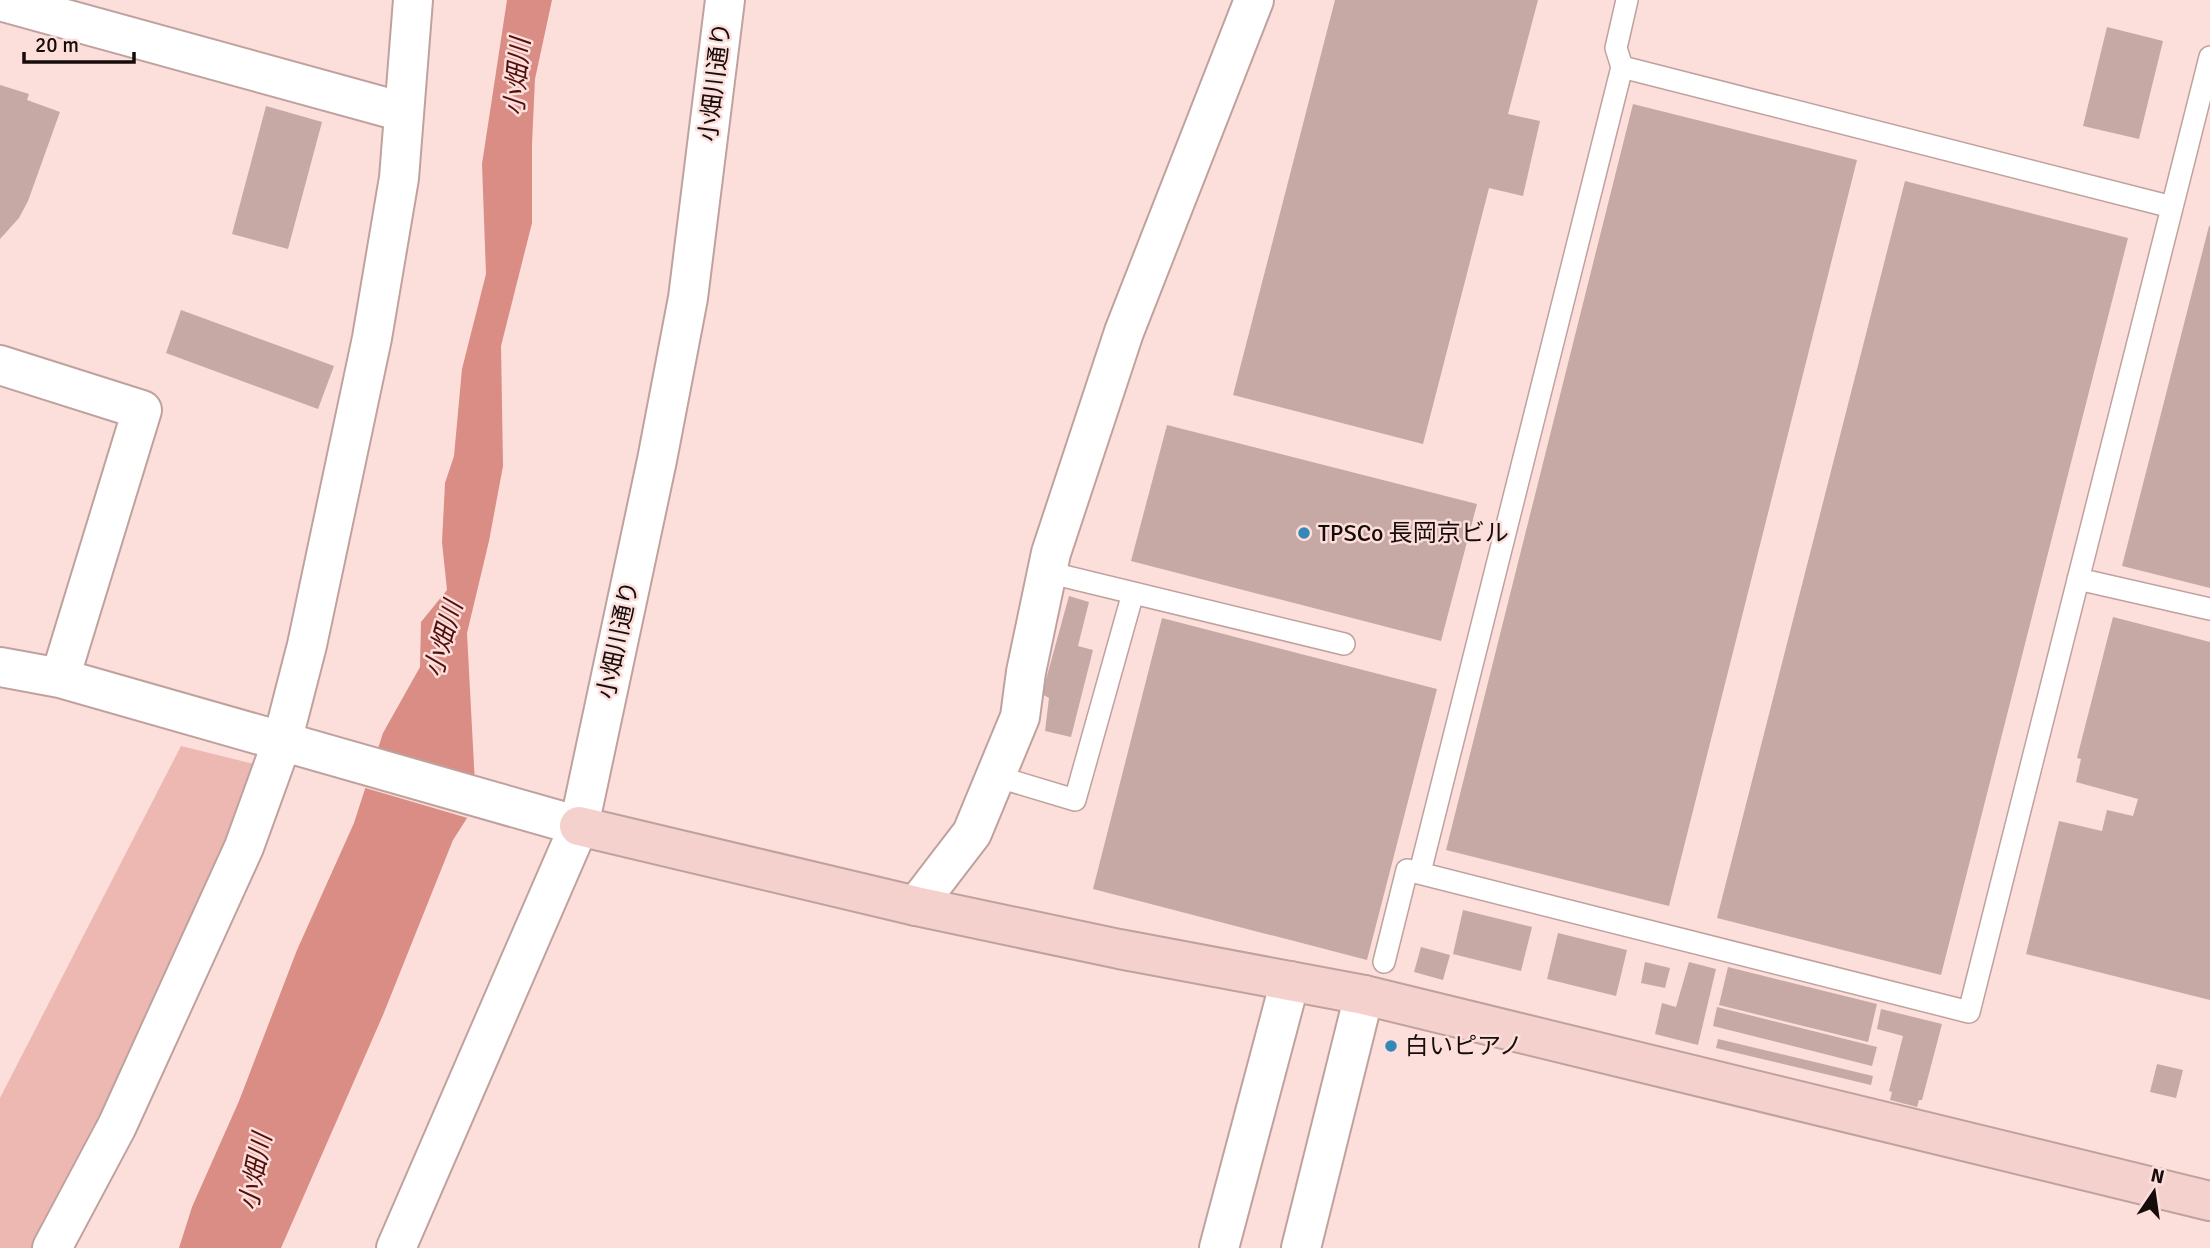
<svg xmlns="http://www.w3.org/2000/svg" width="2210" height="1248" font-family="Signika,'Noto Sans JP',sans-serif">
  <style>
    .green { fill: #edb8b1 }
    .water { fill: #d98d84 }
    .pier { fill: #fcdeda }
    .building { fill: #c6a9a5 }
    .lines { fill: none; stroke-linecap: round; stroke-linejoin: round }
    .lane-casing { stroke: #bfa29e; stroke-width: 24 }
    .street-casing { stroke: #bfa29e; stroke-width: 42 }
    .secondary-casing { stroke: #bfa29e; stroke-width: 42 }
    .lane { stroke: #fff; stroke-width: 21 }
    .street { stroke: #fff; stroke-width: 38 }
    .secondary { stroke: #f5d1ce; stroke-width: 38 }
    .poi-dot { fill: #3388b7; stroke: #fcdeda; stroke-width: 2.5 }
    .labels { text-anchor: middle; stroke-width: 5; stroke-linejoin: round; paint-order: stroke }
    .street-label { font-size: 24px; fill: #160c0b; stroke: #fcdeda }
    .poi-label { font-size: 24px; fill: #160c0b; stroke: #fcdeda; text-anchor: start }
    .water-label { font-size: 26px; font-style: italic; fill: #520e0c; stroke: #fcdeda }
  </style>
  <rect width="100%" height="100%" fill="#fcdeda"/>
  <!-- green -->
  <path class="green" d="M181,746L258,765L106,1106L31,1248H0V1098Z"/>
  <!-- water -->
  <path class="water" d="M507,0H552L535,79L532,144V223L501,346L503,466L489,541L467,633L476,804L453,840L383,1015L281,1248H179L192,1207L239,1101L297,950L354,823L383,733L420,667L421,622L447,590L442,542L445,483L454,456L462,369L486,274L482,164Z"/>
  <!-- pier -->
  <path class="pier" d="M365,777L477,809L471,819L362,787Z"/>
  <!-- building -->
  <path class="building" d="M1335,0H1538L1508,114L1540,121L1523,196L1489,188L1423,444L1233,395Z
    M2107,27L2163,41L2139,139L2083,126Z
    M0,85L29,94L27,100L60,112L28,201L19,218L0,239Z
    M1633,104L1857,160L1669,906L1446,850Z
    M266,106L322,122L288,249L232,234Z
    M1905,181L2128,238L1941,975L1717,918Z
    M2209,226H2210V588L2122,566Z
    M181,310L334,366L318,409L166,353Z
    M1167,425L1477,504L1441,641L1131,561Z
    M1069,596L1089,602L1078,646L1093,650L1071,737L1045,731L1049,698L1042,694Z
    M2113,617L2210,642V1000L2026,954L2059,821L2102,831L2107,810L2133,816L2138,799L2076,782L2081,759L2077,758Z
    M1162,618L1437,689L1367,960L1093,889Z
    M1463,910L1532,927L1521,971L1453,954Z
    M1558,933L1627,950L1616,996L1547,979Z
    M1421,947L1450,955L1443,980L1414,972Z
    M1645,962L1670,968L1665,988L1641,983Z
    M1689,962L1716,969L1698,1045L1655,1034L1662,1003L1676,1007Z
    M1728,967L1877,1004L1868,1042L1719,1005Z
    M1717,1007L1877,1047L1872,1066L1713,1026Z
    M1881,1009L1942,1024L1922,1100H1919L1917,1107L1890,1100L1892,1092L1889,1091L1903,1036L1877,1029Z
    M1718,1039L1873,1076L1871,1085L1716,1048Z
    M2157,1064L2183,1070L2176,1098L2150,1092Z"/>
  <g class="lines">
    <defs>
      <path id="lane" d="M1622,67L1616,48L1627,0
        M1047,572L1344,644
        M2078,579L2210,609
        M995,776L1075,800L1133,593
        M1420,872L1622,67L2172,207
        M1384,962L1407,870L1969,1012L2210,57"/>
      <path id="street" d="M0,1L403,112
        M0,365L142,410L60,678
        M0,667L60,678L579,826
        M916,906L972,833L1020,717L1026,672L1051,553L1124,332L1254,0
        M52,1248L117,1126L244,847L282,742L307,645L372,338L399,178L413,0
        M396,1248L579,826L657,460L688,298L725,0
        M1219,1248L1290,981
        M1301,1248L1364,995"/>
      <path id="secondary" d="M579,826L916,906L1119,949L1364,995L2210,1201"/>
    </defs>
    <!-- lane casing -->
    <use href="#lane" class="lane-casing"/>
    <!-- street casing -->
    <use href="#street" class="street-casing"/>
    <!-- secondary casing -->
    <use href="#secondary" class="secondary-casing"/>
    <!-- lane -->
    <use href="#lane" class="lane"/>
    <!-- street -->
    <use href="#street" class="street"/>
    <!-- secondary -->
    <use href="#secondary" class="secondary"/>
  </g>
  <!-- markers -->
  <g class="poi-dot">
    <circle cx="1304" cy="533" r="7"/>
    <circle cx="1391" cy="1046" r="7"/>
  </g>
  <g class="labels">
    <!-- street labels -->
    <g class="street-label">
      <text transform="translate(715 82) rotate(-83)" y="8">小畑川通り</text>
      <text transform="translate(618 640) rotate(-78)" y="8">小畑川通り</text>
    </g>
    <!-- poi labels -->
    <g class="poi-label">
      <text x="1318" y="541">TPSCo 長岡京ビル</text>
      <text x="1405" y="1054">白いピアノ</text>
    </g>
    <!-- water labels -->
    <g class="water-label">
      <text transform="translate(517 77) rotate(-85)" y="9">小畑川</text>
      <text transform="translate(443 639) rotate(-74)" y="9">小畑川</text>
      <text transform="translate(255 1172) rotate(-79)" y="9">小畑川</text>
    </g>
  </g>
  <!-- north arrow -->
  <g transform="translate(2154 1192) rotate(13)" stroke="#fcdeda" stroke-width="5" paint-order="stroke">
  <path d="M0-5L12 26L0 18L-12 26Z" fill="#160c0b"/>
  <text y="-10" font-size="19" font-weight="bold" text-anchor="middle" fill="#160c0b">N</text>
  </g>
  <!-- scale -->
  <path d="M24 52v10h110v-10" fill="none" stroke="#160c0b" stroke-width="3.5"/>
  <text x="35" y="52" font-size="21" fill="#160c0b" stroke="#fcdeda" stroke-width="5" paint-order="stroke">20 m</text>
</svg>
